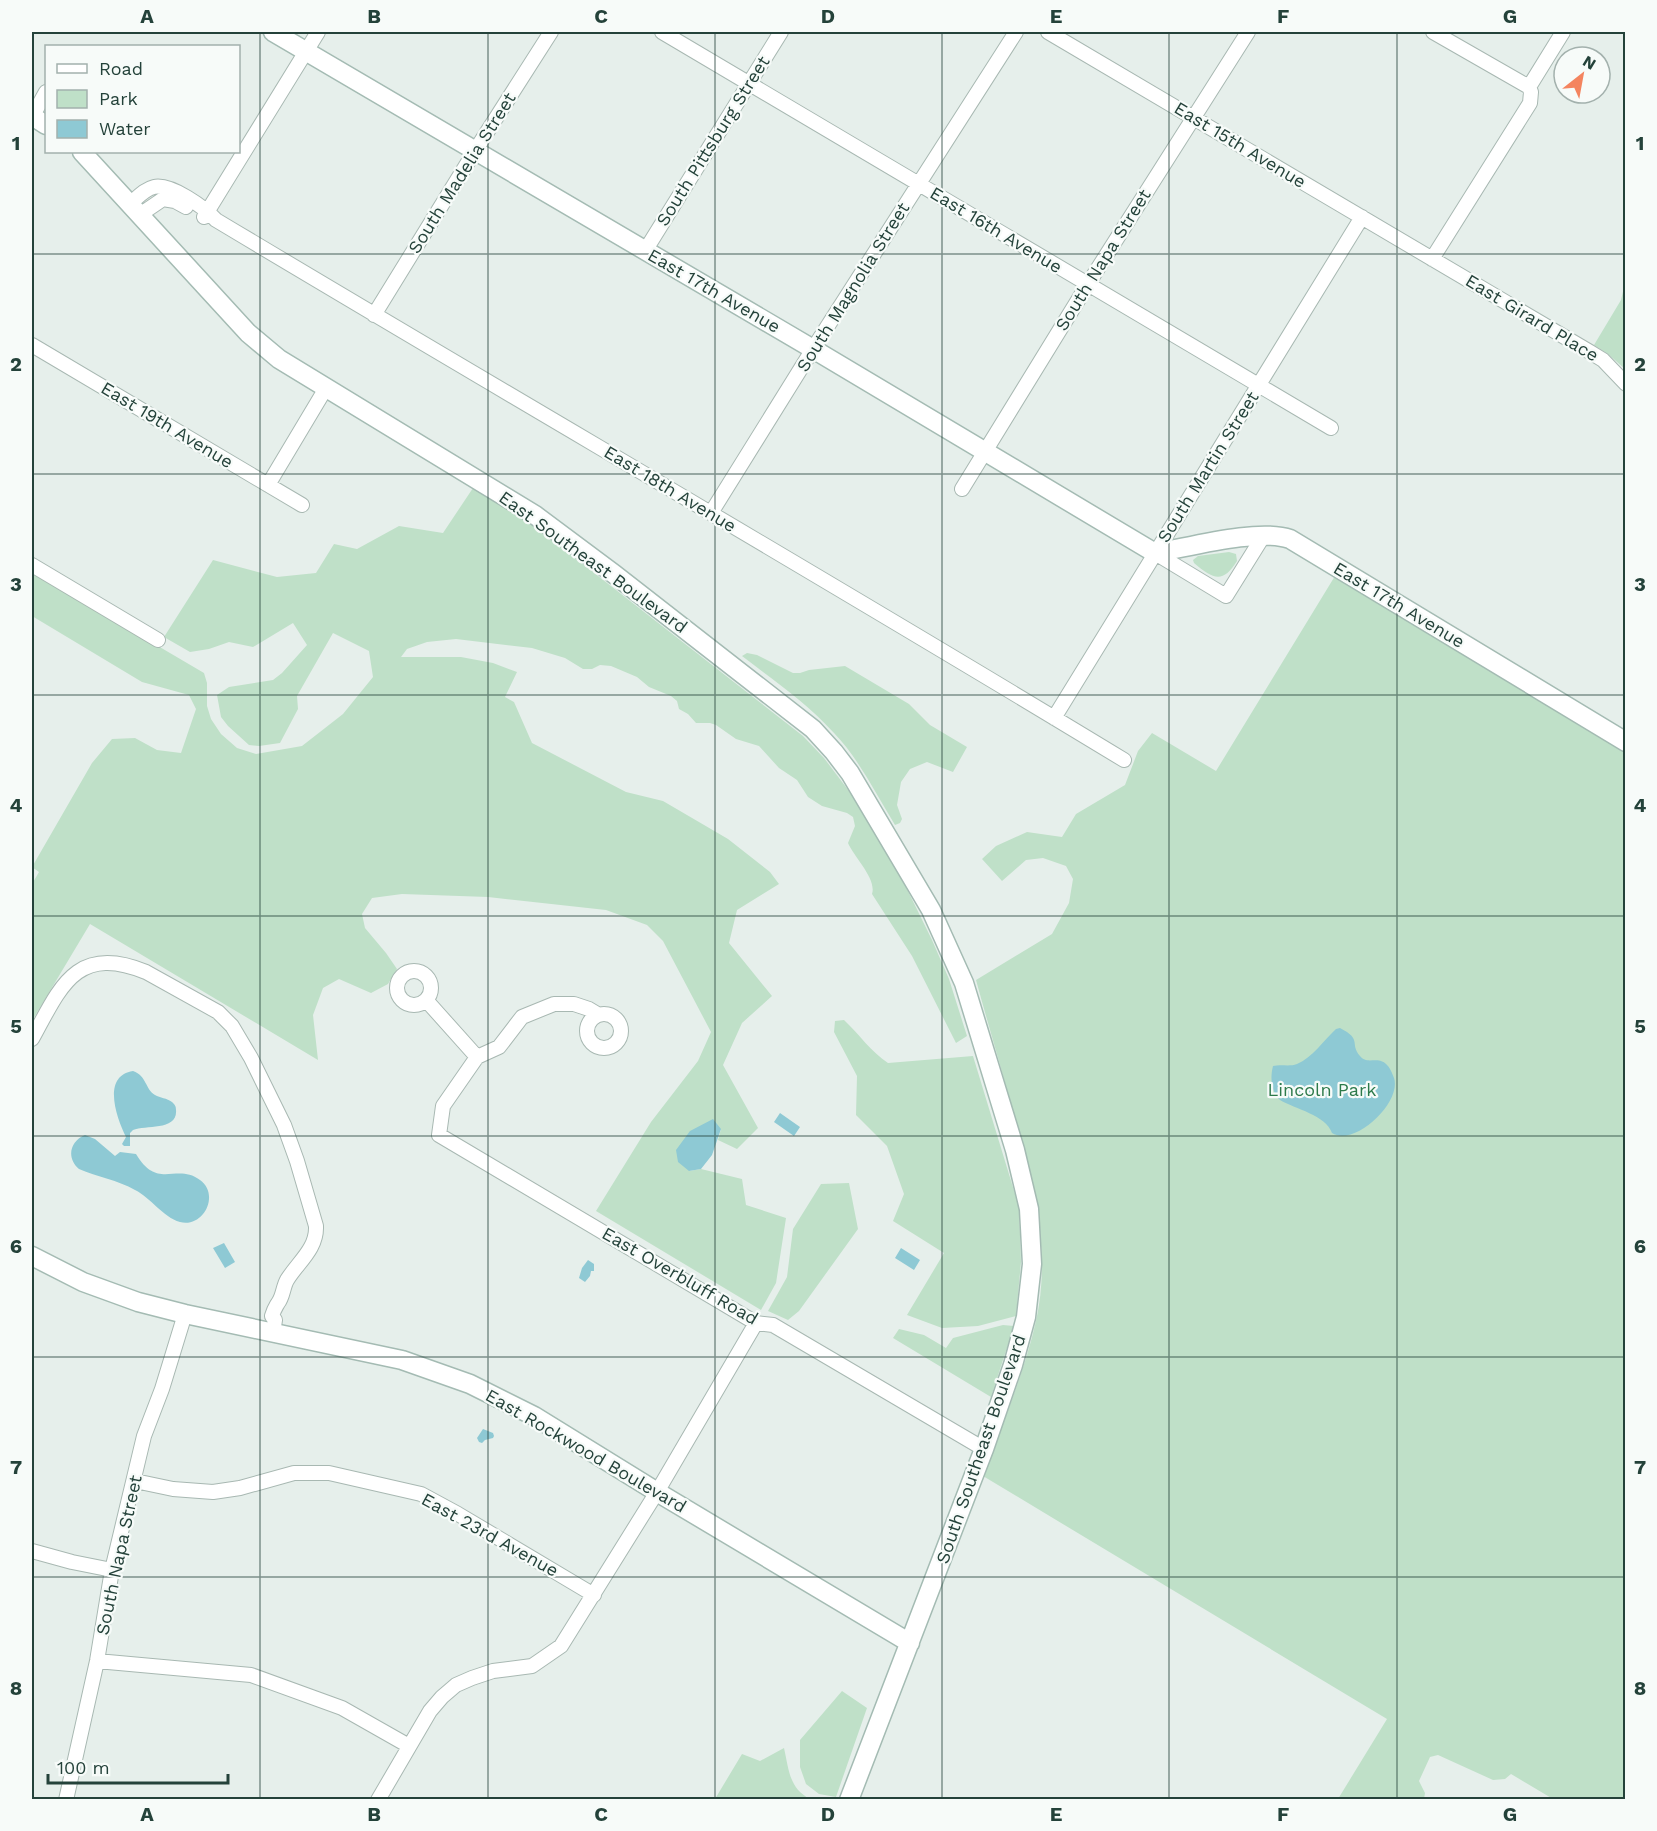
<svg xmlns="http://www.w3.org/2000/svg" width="1657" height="1831" font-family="'Work Sans',sans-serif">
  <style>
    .green { fill: #bfe0c8 }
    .water { fill: #8ec9d4 }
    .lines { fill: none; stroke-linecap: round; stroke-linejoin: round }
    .street-casing { stroke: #a8b8b2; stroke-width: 16 }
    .secondary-casing { stroke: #a4bbb3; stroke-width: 21 }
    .street { stroke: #fff; stroke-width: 14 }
    .secondary { stroke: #fff; stroke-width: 18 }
    .grid { fill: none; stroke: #24423a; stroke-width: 1.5; stroke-opacity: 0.55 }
    .labels { text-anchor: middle; stroke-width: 4.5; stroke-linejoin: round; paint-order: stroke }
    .street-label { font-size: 18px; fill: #24423a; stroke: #f7fbf9 }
    .park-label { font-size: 18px; fill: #2d7a4b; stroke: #f7fbf9 }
    .neatline { fill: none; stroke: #24423a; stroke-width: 2 }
    .grid-label { font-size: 20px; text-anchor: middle; font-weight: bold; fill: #24423a }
  </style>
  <rect width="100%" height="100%" fill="#e6efeb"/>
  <!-- green -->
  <path class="green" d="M1625,283L1626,368L1625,369L1608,354L1594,345L1621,300Z
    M475,485L543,533L803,736L824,758L858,803L905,885L932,940L949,979L967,1036L956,1043L912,956L872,894C877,879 854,857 848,843L855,826L853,817L847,813L822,806L808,797L797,780L779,768L759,746L736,739L716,725L710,723H696L688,714L679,709L677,701L671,696L649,687L637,677L611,666L600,665L592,669H583L565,658L532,648L456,639L427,642L407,649L401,657H461L493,663L517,672L505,697L514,702L532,743L626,792L663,801L728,839L770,872L779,884L737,910L729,943L772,996L742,1023L723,1065L758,1128L737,1149L718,1140L721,1129L689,1171L701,1169L742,1179L746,1205L786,1218L776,1283L761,1310L596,1211L651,1122L698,1061L711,1032L663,941L647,925L606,910L488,897L402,894L372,898L362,914L365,928L386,953L397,969L388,984L371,993L339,979L323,988L313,1015L318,1060L90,924L32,1021V884L39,872L32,867L92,763L112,739L135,738L157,750L181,753L196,709L189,695L142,682L32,616V572L204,673L207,683V706L211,719L221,734L237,748L256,754L302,746L343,714L373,677L369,651L333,633L297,696L298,709L280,743L259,746L249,745L228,726L221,717L217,695L229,687L273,680L282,673L307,645L293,623L253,647L229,642L209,649L190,652L164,637L213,560L277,577L316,573L334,544L357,549L399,526L443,533Z
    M1229,552L1236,554L1237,561C1223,584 1213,579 1194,563L1193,560L1198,556Z
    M1335,576L1625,750V1799H1553L1511,1774L1505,1779L1493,1780L1438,1755L1430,1757L1419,1781L1425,1793L1424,1799H1338L1387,1719L983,1476C1002,1425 1024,1374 1036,1321C1052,1250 1032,1180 1013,1111C1001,1067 988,1024 976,980L1052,934L1069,903L1073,879L1066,866L1043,858L1026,860L1002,881L982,859L996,846L1027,832L1062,837L1076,814L1125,785L1138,751L1152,733L1216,771Z
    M747,653L757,655L793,673H800L809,670L845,666L909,704L930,725L967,747L953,772L927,762L910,769L901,782L897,805L902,819L900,823L895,825C876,794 859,759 834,733C807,703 773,680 742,656Z
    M844,1020C859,1034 871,1052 888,1063L973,1056L1019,1207L1021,1262L1016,1316L978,1326L942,1328L907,1315L944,1253L893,1221L904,1194L887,1146L856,1115L857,1076L834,1032L835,1021Z
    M849,1183L858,1229L799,1311L788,1320L768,1311L787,1277L793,1229L821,1184Z
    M1003,1325L1014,1326L991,1397L893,1338L899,1329L924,1335L946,1348L953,1338Z
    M842,1691L867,1708L836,1797L819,1794L806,1784L800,1767V1740Z
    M784,1748C789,1770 789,1788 810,1799H715L742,1754L760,1761Z"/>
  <!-- water -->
  <path class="water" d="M1340,1028C1363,1040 1349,1043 1360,1056C1369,1068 1384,1048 1394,1078C1402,1102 1355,1147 1332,1133C1326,1115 1295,1109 1280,1100C1271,1091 1270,1078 1273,1066C1281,1064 1289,1067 1297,1064C1312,1058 1324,1040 1336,1029Z
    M133,1071C147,1076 145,1089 155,1095C160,1098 167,1098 172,1102C175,1105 176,1106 176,1110C178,1131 146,1125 133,1130L130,1133V1146H124L122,1144L126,1137C117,1119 101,1076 133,1071Z
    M780,1113L800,1127L794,1136L774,1122Z
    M713,1119L721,1129L712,1155L701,1169L689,1171L678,1162L676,1150L690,1131Z
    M85,1135L95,1139L115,1156L120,1152L136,1154C158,1191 176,1162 200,1180C220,1194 204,1228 180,1222C163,1217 151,1198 135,1190C118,1180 97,1177 79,1169C66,1158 70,1141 85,1135Z
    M224,1243L235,1262L225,1268L213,1248Z
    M901,1248L920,1260L914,1270L895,1258Z
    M588,1260L594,1264V1271H591L590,1276L585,1282L579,1278L582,1268Z
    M483,1429L493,1433L494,1436L493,1438L485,1440L482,1443L479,1442L477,1438Z"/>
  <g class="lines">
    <defs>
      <path id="street" d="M662,32L1331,428
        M1048,32L1590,352L1603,360L1626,384
        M1433,32L1529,87
        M32,117L46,92
        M131,203C138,197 145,189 154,187C171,183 205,208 216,220C518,401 823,577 1124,760
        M141,214L163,199L175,201L186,207
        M204,217L318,32
        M645,251L781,32
        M1432,259L1530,103L1531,92L1529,87L1563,32
        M374,315L475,151L551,32
        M32,345L302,505
        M268,485L326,388
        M962,489L1088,284L1248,32
        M711,513L813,349L1016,32
        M1155,553L1226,596L1264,535
        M32,565L158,640
        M1054,718L1362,217
        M397 988a17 17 0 1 1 34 0a17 17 0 1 1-34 0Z
        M426,1000L477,1057
        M587 1031a17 17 0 1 1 34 0a17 17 0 1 1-34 0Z
        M599,1015L589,1009L574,1004H554L522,1017L499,1047L477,1057L443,1106L439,1135L756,1323L773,1325L984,1449
        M32,1039C60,988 76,943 146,972L218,1012L232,1026L251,1058L284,1125L297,1161L316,1226C317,1249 298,1262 287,1280C283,1287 283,1297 278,1303C275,1308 274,1309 272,1316L275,1320L273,1333
        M135,1481L173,1489L213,1492L240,1488L294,1473H329L421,1494L458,1514L594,1595
        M32,1551L72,1562L112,1570
        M97,1661L251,1675L342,1708L409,1746
        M66,1800L97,1661L112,1570L144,1436L162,1389L185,1314
        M378,1800L430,1711L442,1697L456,1685L472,1678L493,1671L532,1666L561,1646L657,1492L756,1323"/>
      <path id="secondary" d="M273,32L813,349L1155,553C1190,547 1258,528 1290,539L1626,742
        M32,116L46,125
        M82,152L248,333L279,359L535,515L614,574L813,729L834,752L850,773L931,910L964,983L1015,1150L1029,1209L1032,1264L1026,1317L1013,1365L984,1449L849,1800
        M32,1256L83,1282L138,1302L185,1314L402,1360L470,1384L534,1416L657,1492L910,1643"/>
    </defs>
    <!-- street casing -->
    <use href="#street" class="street-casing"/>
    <!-- secondary casing -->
    <use href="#secondary" class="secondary-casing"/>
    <!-- street -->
    <use href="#street" class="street"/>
    <!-- secondary -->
    <use href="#secondary" class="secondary"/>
  </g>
  <!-- grid -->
  <path class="grid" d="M260,32V1800M488,32V1800M715,32V1800M942,32V1800M1169,32V1800M1397,32V1800M32,254H1626M32,474H1626M32,695H1626M32,916H1626M32,1136H1626M32,1357H1626M32,1577H1626"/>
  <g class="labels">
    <!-- street labels -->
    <g class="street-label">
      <text transform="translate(713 141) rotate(-58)" y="6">South Pittsburg Street</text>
      <text transform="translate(1240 145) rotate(31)" y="6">East 15th Avenue</text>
      <text transform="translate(462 173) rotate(-58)" y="6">South Madelia Street</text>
      <text transform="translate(996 230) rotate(31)" y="6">East 16th Avenue</text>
      <text transform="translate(1103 260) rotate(-58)" y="6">South Napa Street</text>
      <text transform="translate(853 287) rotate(-58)" y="6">South Magnolia Street</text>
      <text transform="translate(714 291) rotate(30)" y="6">East 17th Avenue</text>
      <text transform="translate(1532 318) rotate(31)" y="6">East Girard Place</text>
      <text transform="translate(167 425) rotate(31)" y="6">East 19th Avenue</text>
      <text transform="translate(1208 467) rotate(-58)" y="6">South Martin Street</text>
      <text transform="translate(670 489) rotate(31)" y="6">East 18th Avenue</text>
      <text transform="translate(593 562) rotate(36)" y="6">East Southeast Boulevard</text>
      <text transform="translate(1399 605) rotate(31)" y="6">East 17th Avenue</text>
      <text transform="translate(680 1276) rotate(30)" y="6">East Overbluff Road</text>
      <text transform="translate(981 1449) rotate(-71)" y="6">South Southeast Boulevard</text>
      <text transform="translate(586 1451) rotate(30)" y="6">East Rockwood Boulevard</text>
      <text transform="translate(490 1535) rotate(29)" y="6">East 23rd Avenue</text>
      <text transform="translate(119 1555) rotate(-78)" y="6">South Napa Street</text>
    </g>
    <!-- park labels -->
    <g class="park-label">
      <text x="1322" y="1096">Lincoln Park</text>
    </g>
  </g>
  <!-- border -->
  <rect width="1657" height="1831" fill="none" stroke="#f7fbf9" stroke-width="66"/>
  <!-- legend -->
  <rect x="45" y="45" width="195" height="108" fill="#f7fbf9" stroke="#a3b1ad" stroke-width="1.5"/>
  <rect x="57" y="64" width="30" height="9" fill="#ffffff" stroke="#a3b1ad" stroke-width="1.5"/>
  <text x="99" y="75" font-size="18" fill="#24423a">Road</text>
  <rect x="57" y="90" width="30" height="18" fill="#bfe0c8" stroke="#a3b1ad" stroke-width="1.5"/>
  <text x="99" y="105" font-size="18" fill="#24423a">Park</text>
  <rect x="57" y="120" width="30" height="18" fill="#8ec9d4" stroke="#a3b1ad" stroke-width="1.5"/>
  <text x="99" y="135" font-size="18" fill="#24423a">Water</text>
  <!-- north arrow -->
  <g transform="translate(1582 75) rotate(31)"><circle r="28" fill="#f7fbf9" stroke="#a3b1ad" stroke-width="1.5"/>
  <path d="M0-4.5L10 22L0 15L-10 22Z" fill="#f4845f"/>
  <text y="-9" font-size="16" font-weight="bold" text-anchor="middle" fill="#24423a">N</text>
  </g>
  <!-- scale -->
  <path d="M48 1774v9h180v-9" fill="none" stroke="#24423a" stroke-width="3"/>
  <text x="57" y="1774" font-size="18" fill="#24423a" stroke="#f7fbf9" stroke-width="4.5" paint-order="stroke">100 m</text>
  <rect x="33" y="33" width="1591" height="1765" class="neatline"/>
  <g class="grid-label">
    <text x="147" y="23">A</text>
    <text x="374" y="23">B</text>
    <text x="601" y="23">C</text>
    <text x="828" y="23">D</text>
    <text x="1056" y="23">E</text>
    <text x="1283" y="23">F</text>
    <text x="1510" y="23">G</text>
    <text x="16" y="150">1</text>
    <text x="1640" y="150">1</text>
    <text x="16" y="371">2</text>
    <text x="1640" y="371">2</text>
    <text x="16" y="591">3</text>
    <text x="1640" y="591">3</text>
    <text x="16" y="812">4</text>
    <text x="1640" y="812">4</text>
    <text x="16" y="1033">5</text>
    <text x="1640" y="1033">5</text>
    <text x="16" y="1253">6</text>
    <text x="1640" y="1253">6</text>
    <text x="16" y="1474">7</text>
    <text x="1640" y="1474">7</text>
    <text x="16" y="1695">8</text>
    <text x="1640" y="1695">8</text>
    <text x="147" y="1821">A</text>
    <text x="374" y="1821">B</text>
    <text x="601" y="1821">C</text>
    <text x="828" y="1821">D</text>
    <text x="1056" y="1821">E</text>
    <text x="1283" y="1821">F</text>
    <text x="1510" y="1821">G</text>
  </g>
</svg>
